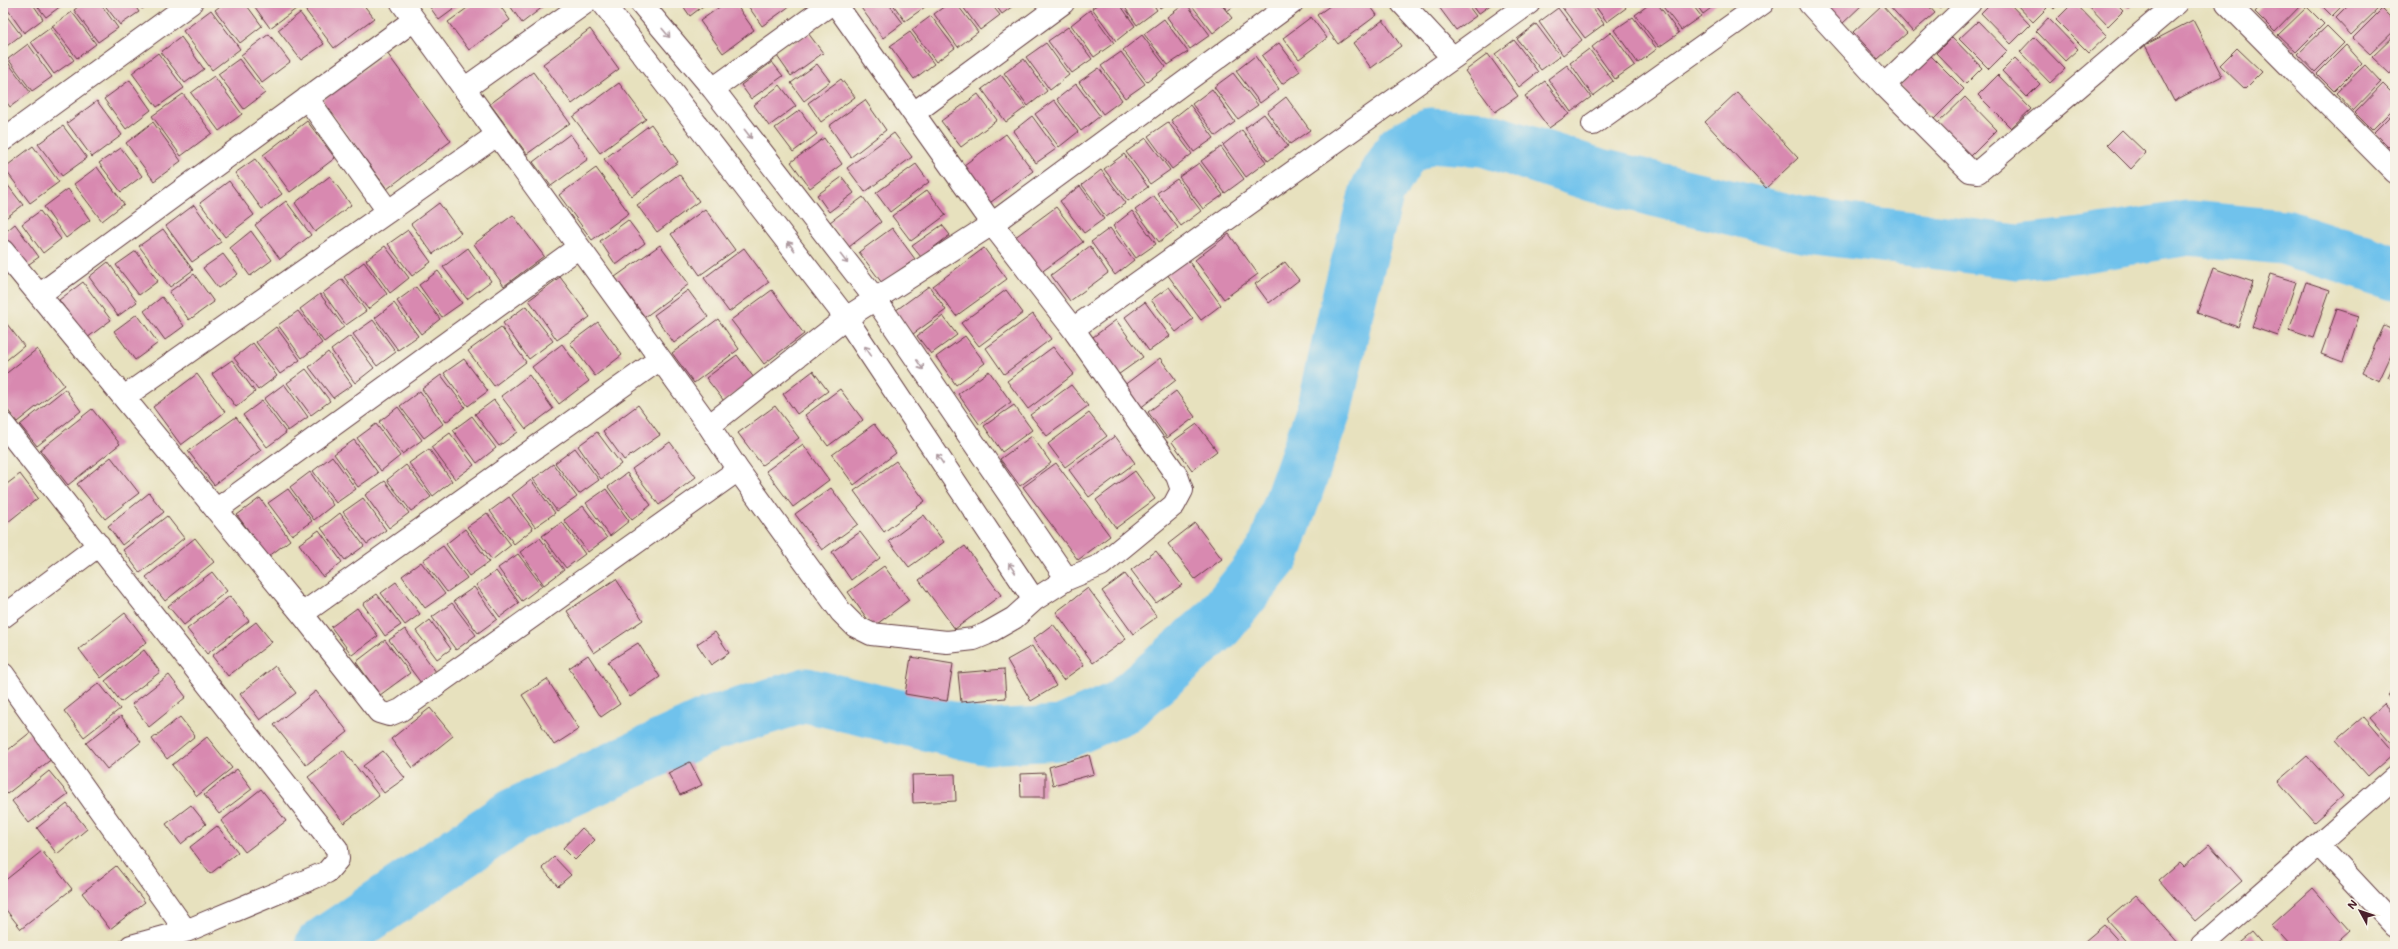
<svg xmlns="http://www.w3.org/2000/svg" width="2398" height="949" font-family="Mali,sans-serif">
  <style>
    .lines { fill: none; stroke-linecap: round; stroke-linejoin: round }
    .river { stroke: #70c2ec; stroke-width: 55 }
    .building { fill: #d889b0 }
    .minor-casing { stroke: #623c41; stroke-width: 24 }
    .minor { stroke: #fff; stroke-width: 22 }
    .oneway { stroke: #ae9aa0 }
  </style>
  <rect width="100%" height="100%" fill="#f7f3e8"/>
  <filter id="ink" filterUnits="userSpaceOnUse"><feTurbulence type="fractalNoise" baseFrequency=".025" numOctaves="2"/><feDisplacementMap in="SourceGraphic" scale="8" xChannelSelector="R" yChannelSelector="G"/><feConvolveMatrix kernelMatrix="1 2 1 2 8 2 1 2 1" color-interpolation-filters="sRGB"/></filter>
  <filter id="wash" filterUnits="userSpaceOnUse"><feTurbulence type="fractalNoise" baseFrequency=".012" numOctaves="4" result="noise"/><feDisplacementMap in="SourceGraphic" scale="16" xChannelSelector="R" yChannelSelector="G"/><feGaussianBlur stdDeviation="0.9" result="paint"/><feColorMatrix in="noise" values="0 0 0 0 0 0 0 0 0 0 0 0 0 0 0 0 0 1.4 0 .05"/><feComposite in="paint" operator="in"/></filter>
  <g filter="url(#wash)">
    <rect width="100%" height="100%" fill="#e7e1be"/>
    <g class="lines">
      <!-- river -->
      <path class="river" d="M322,946L513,816L711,724L806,695L985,737L1062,733L1122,707L1217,624L1273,554L1325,407L1349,298L1377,192L1402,150L1430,135L1484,139L1596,175L1808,226L2018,252L2083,245L2188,228L2284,237L2395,273"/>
    </g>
    <g id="blocks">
      <!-- building -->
      <path class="building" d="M3,3H32L43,19L24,33Z
        M35,3H65L46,17Z
        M83,3H100L118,28L98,42L74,10Z
        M103,3H133L139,12L120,25Z
        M137,3H150L142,9Z
        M224,3H245L262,26L240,43L215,10Z
        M252,3H291L296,9L270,28Z
        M309,3H362L374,18L334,48L303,7Z
        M427,3H462L439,20Z
        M474,3H498L510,20L469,50L448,22Z
        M508,3H548L522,23Z
        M681,3H707L690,16Z
        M725,3H735L754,30L723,53L700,21Z
        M746,3H794L762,26Z
        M862,3H888L903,23L883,38L859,5Z
        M892,3H922L925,7L905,21Z
        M949,3H956L978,32L958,47L934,14Z
        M960,3H990L1000,15L980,30Z
        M994,3H1017L1002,14Z
        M1100,3H1119L1135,26L1116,41L1092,8Z
        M1122,3H1152L1157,10L1137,25Z
        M1156,3H1167L1160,8Z
        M1186,3L1210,35L1190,49L1167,17Z
        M1190,3H1220L1232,18L1213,33Z
        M1222,3H1238L1227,11Z
        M1334,3H1368L1377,15L1338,44L1317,15Z
        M1436,3H1466L1476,16L1456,30Z
        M1470,3H1493L1478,14Z
        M1565,3H1589L1604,24L1585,38L1561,6Z
        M1593,3H1623L1626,8L1607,22Z
        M1651,3H1657L1679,33L1659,47L1635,15Z
        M1660,3H1691L1701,16L1681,30Z
        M1695,3H1718L1703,14Z
        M1819,3H1864L1840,26Z
        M1887,3H1926L1935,13L1913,32Z
        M1935,3H1946L1940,8Z
        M1991,3H2009L2030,25L2011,44L1981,13Z
        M2015,3H2042L2047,8L2033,22Z
        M2048,3H2060L2054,9Z
        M2073,3H2075L2107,36L2089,53L2056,20Z
        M2086,3H2115L2123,11L2108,26Z
        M2123,3H2136L2129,9Z
        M2263,3H2303L2275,32L2255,12Z
        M2319,3H2345L2332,16Z
        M2350,3H2376L2380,7L2351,35L2335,18Z
        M1882,5L1907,33L1878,59L1853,32Z
        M2307,7L2324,24L2296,52L2278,35Z
        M1558,8L1582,40L1563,55L1539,22Z
        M2382,9L2395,22V30L2370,54L2353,38Z
        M211,10L240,49L212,70L183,31Z
        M1090,10L1114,43L1094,57L1071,25Z
        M3,11L21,35L3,49Z
        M72,12L96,44L77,58L52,26Z
        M300,13L324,44L301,60L278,30Z
        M931,16L955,48L936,62L912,30Z
        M1311,17L1327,38L1299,59L1283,38Z
        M1633,17L1657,49L1638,63L1614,30Z
        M2048,18L2078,49L2065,61L2036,31Z
        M1164,19L1188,52L1168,65L1144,34Z
        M1383,20L1401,46L1371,68L1353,43Z
        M2193,20L2222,76L2174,101L2145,45Z
        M1978,21L2007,51L1989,69L1959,39Z
        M1536,24L1560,56L1541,70L1517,39Z
        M2327,26L2344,43L2315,72L2298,54Z
        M1068,27L1092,59L1072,73L1048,41Z
        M50,28L74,60L54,74L31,42Z
        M590,29L619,69L572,104L543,64Z
        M910,32L934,64L914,79L890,46Z
        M1611,32L1635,65L1615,79L1592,47Z
        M808,33L823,53L791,76L777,56Z
        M269,34L290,62L262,83L241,55Z
        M1142,35L1166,67L1147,82L1123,50Z
        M2395,35V68L2390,74L2372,57Z
        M181,37L204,69L185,83L161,52Z
        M1952,37L1982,68L1966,84L1936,53Z
        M2034,37L2065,69L2050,83L2020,52Z
        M1514,40L1538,72L1519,87L1495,54Z
        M1046,43L1069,75L1050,90L1026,57Z
        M1279,43L1300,71L1282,84L1262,56Z
        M28,44L52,77L32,91L8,59Z
        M2346,45L2362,63L2334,91L2317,74Z
        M2237,48L2262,72L2245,89L2220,65Z
        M1589,49L1613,81L1593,96L1570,63Z
        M1121,52L1145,84L1125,98L1101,66Z
        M158,53L184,88L157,107L132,73Z
        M387,53L451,141L387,189L322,100Z
        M1488,54L1518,96L1495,112L1465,71Z
        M1255,56L1279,89L1260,103L1236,71Z
        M1931,56L1964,89L1934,119L1900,85Z
        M2015,58L2040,84L2027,97L2002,71Z
        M239,59L265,93L244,109L218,74Z
        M1024,59L1047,91L1028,106L1004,73Z
        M6,60L30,92L10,107L3,97V62Z
        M772,62L783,76L751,99L741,85Z
        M817,64L830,81L804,101L791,83Z
        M1567,65L1591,97L1571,112L1548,79Z
        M2365,65L2381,82L2353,111L2336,93Z
        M1099,68L1122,100L1103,114L1079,82Z
        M533,72L570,123L527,154L490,104Z
        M1233,73L1258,105L1238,119L1214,87Z
        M1001,75L1026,107L1006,122L982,89Z
        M1998,75L2031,109L2011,128L1978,95Z
        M214,76L242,114L219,131L191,93Z
        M841,79L855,97L821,122L808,103Z
        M130,80L151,110L126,129L104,99Z
        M1545,81L1569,114L1549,128L1525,96Z
        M619,83L646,119L600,153L573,117Z
        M1076,84L1100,116L1081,131L1057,99Z
        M2383,84L2395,96V107L2372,130L2355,113Z
        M780,85L796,106L769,126L754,105Z
        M1212,89L1235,122L1216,136L1192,104Z
        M1737,92L1798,158L1766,188L1705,122Z
        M183,94L212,133L181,156L152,116Z
        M978,94L997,120L961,147L941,121Z
        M1286,97L1310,130L1290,144L1267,112Z
        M1965,97L1997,130L1970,157L1938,123Z
        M865,100L886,130L851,157L829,126Z
        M1054,100L1078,132L1059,147L1035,114Z
        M97,101L122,135L92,157L67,123Z
        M1190,105L1214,138L1194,152L1171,120Z
        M800,110L817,134L793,152L775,128Z
        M2395,111V146L2391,149L2374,132Z
        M1264,114L1288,146L1268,161L1245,128Z
        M1032,116L1056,149L1036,163L1013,131Z
        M307,121L335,158L290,192L263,155Z
        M153,122L181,161L154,181L126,143Z
        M1168,122L1192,154L1172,169L1148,136Z
        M651,124L678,162L632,196L604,159Z
        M63,126L87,158L62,176L38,144Z
        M1242,130L1266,162L1246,177L1223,145Z
        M2122,130L2146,153L2131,169L2107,145Z
        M894,133L912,157L865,192L847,168Z
        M570,134L588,159L551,186L533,162Z
        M1006,134L1033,171L987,205L960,168Z
        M824,138L842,164L810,188L791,162Z
        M1146,138L1170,170L1150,184L1126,152Z
        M33,146L59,182L30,203L4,168Z
        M1221,147L1244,179L1225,193L1201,161Z
        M121,148L142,176L121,192L99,163Z
        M1124,154L1148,187L1128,201L1104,169Z
        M255,159L282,194L262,209L235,173Z
        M1199,163L1223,195L1203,209L1179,177Z
        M916,164L929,182L890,212L876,193Z
        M97,167L124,204L102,221L74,184Z
        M596,168L629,213L592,240L559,195Z
        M1101,170L1126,203L1106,217L1082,185Z
        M679,174L699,201L657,232L637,205Z
        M330,176L351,205L315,232L295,203Z
        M842,177L854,193L829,212L817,195Z
        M3,179L23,205L3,220Z
        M1177,179L1201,211L1181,226L1157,193Z
        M229,181L254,215L225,237L200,203Z
        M1080,186L1104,219L1084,233L1060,201Z
        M68,189L90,220L66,238L44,207Z
        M927,190L946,215L911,241L892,216Z
        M1154,196L1178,228L1159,242L1135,210Z
        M863,197L881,222L849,247L830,222Z
        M286,201L311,235L280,259L255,225Z
        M439,203L461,233L433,254L411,224Z
        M194,205L221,242L192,262L166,226Z
        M1056,207L1083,242L1040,273L1014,238Z
        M705,209L735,250L700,275L671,234Z
        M40,211L61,239L43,253L22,224Z
        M1132,211L1156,244L1136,258L1113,226Z
        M513,215L544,256L504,286L474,244Z
        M628,220L645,243L616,265L600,241Z
        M15,224L39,257L22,269L3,242V234Z
        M942,225L950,235L921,257L912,246Z
        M892,228L915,259L882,283L859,252Z
        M1110,228L1134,260L1115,275L1091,242Z
        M163,229L193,270L170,287L139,246Z
        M408,230L431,262L412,276L388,244Z
        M251,231L272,260L250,276L230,248Z
        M1229,234L1258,274L1224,299L1195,260Z
        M660,245L689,284L645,317L615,277Z
        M385,246L409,278L390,293L366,260Z
        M1090,246L1108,273L1070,301L1051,275Z
        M468,248L491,281L467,299L443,267Z
        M744,248L769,282L729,312L704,278Z
        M984,248L1007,279L956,316L933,286Z
        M136,251L158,281L139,295L116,265Z
        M223,254L238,274L218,288L203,268Z
        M1187,259L1221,305L1201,320L1167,274Z
        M108,262L137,302L118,316L89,277Z
        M364,262L387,294L368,309L344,277Z
        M1285,262L1299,280L1269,303L1255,284Z
        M2213,268L2253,282L2238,327L2197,313Z
        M438,271L462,303L442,317L419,285Z
        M194,274L214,302L189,320L169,292Z
        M2270,274L2296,282L2278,336L2252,327Z
        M560,277L590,317L557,340L529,300Z
        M342,279L366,311L346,325L323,293Z
        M83,282L111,320L87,338L59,300Z
        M2306,282L2330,290L2313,338L2289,330Z
        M929,286L946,310L913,334L895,311Z
        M416,287L440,319L421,334L397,301Z
        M1169,287L1193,319L1176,332L1151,300Z
        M688,290L708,317L674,343L654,315Z
        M772,290L804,334L764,364L731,320Z
        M1006,290L1023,313L979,346L961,323Z
        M320,294L344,327L324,342L300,309Z
        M162,297L184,326L165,340L144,311Z
        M1145,302L1170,336L1149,351L1125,317Z
        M394,303L418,336L398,350L375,318Z
        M526,306L553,341L529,359L503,323Z
        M2337,309L2359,316L2343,362L2321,354Z
        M298,311L322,343L302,358L278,325Z
        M137,314L158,343L135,360L114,331Z
        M1033,314L1051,339L1004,374L986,348Z
        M943,316L957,335L931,354L917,336Z
        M3,319L24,346L3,363Z
        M718,319L739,349L694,383L672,353Z
        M373,320L396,352L377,366L353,334Z
        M1116,320L1143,357L1115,377L1089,340Z
        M598,322L622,355L595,376L570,343Z
        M2384,326L2395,331V347L2379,381L2362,373Z
        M276,327L300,360L280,374L256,342Z
        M501,327L526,362L494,386L468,351Z
        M350,336L374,368L355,383L331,350Z
        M965,336L985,363L956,385L936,357Z
        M253,343L277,376L258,390L234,358Z
        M562,344L589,381L559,404L532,367Z
        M1053,347L1074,374L1028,409L1007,381Z
        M37,349L64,385L17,422L3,404V376Z
        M328,352L352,385L333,398L309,367Z
        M737,355L754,378L724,401L706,378Z
        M1160,358L1176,380L1139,409L1123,386Z
        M464,359L488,391L468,406L444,373Z
        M232,360L255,392L236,407L212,374Z
        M2395,362V380L2388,377Z
        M306,369L330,401L311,415L287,383Z
        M813,371L828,391L797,414L783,394Z
        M989,371L1011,402L980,425L958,394Z
        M197,374L225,412L181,445L153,407Z
        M441,375L465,407L446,422L422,389Z
        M529,375L553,409L526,429L501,396Z
        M284,384L308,417L288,431L264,399Z
        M1071,385L1088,406L1047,436L1030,415Z
        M65,389L81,411L37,446L20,425Z
        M840,389L863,420L828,446L805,415Z
        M420,391L443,424L424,438L400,406Z
        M1176,391L1195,417L1167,438L1148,412Z
        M494,400L518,432L499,446L475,414Z
        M262,401L286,433L267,447L243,415Z
        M638,405L660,435L624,460L603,431Z
        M1014,405L1032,430L1002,452L984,426Z
        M775,406L799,438L762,465L738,433Z
        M398,407L422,440L402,454L379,422Z
        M92,409L120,444L68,485L40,450Z
        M1089,413L1107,436L1065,467L1048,444Z
        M472,416L496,448L477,463L453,430Z
        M236,417L261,450L214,485L188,451Z
        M376,424L400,456L381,471L357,438Z
        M874,424L896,453L854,485L832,455Z
        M1197,424L1217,451L1192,470L1172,442Z
        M597,432L621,464L601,479L578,446Z
        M450,433L474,465L455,479L431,447Z
        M1032,436L1051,463L1020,486L1000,459Z
        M1115,436L1135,463L1089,497L1069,470Z
        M354,440L378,473L358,487L334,454Z
        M670,442L696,477L659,505L632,469Z
        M803,444L829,480L793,507L766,471Z
        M575,448L599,480L579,494L555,463Z
        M429,449L452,481L433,496L409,463Z
        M332,456L356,489L336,503L313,471Z
        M111,457L139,493L105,519L77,484Z
        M896,461L925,501L884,532L854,491Z
        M1056,463L1110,536L1078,560L1023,487Z
        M553,464L577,497L557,511L533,479Z
        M406,465L431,497L411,511L387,480Z
        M1135,471L1155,499L1116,528L1096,500Z
        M310,472L333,505L314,520L290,487Z
        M627,473L651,505L632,520L608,487Z
        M20,474L38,498L3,526V487Z
        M531,480L555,513L535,527L512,495Z
        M385,481L409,513L389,528L365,495Z
        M831,488L858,524L822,550L795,514Z
        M288,489L312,521L292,535L268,503Z
        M606,489L629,521L610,536L586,503Z
        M149,493L164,512L122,545L108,526Z
        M509,497L533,529L514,544L490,511Z
        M260,498L290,540L268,557L237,515Z
        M363,498L386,530L367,544L343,512Z
        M583,506L607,538L588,552L564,520Z
        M340,513L364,546L345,560L321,528Z
        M487,513L511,545L492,560L467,527Z
        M924,515L944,542L909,567L889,541Z
        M167,516L184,538L140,573L123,550Z
        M562,522L585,554L566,568L542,536Z
        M1195,523L1222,559L1195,579L1168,544Z
        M465,529L489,562L469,576L446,544Z
        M319,530L342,562L323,577L299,544Z
        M860,532L880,558L851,580L832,552Z
        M195,538L214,562L165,601L146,577Z
        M540,538L564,570L544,585L520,552Z
        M443,546L467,578L447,592L423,560Z
        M965,546L1001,595L955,629L919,580Z
        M1156,551L1182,585L1156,603L1131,570Z
        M518,554L542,586L522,601L498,568Z
        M421,562L445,594L425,608L402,576Z
        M884,566L909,600L873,627L848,592Z
        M496,571L519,603L500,617L476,585Z
        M212,572L227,591L184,625L168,606Z
        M1125,574L1157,617L1133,634L1102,591Z
        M616,579L643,620L594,653L567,611Z
        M396,582L420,614L405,625L381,593Z
        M474,587L497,619L478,633L454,601Z
        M1088,588L1126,639L1093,663L1056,612Z
        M377,594L401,625L385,636L363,604Z
        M230,596L249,621L207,654L187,629Z
        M452,603L476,635L456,650L432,617Z
        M357,608L378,636L352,655L331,627Z
        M125,613L147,642L101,678L79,649Z
        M430,620L451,649L437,659L416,631Z
        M256,622L272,642L228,676L212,656Z
        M1053,624L1084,665L1063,680L1033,639Z
        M405,629L436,672L421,683L389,640Z
        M715,632L729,653L711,665L697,644Z
        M385,640L410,673L380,695L356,662Z
        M638,643L660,677L630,697L608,662Z
        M1032,646L1056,686L1031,701L1007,660Z
        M144,650L160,672L121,702L105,681Z
        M588,655L620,704L601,717L569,668Z
        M911,657L953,664L947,701L905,694Z
        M275,666L296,693L260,720L240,694Z
        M1004,669L1006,698L961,702L958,673Z
        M169,675L186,697L149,727L132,704Z
        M547,679L579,729L554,745L522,695Z
        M99,683L120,709L84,737L64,711Z
        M2395,688V704L2387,695Z
        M316,691L348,732L306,765L274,725Z
        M2384,704L2395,716V747L2369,717Z
        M430,708L453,736L413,768L391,739Z
        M121,716L141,742L107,769L86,743Z
        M180,717L195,736L167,759L152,739Z
        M2363,717L2394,753L2368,776L2336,740Z
        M32,731L53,758L7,794L3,788V754Z
        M207,737L232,768L197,796L172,765Z
        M343,750L379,796L344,823L308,777Z
        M383,751L405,778L384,793L363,766Z
        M1089,755L1094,774L1053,785L1049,767Z
        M2307,756L2343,796L2314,822L2278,781Z
        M690,762L702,785L680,795L668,773Z
        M237,769L252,789L219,814L204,795Z
        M49,771L68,794L29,823L12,801Z
        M1045,773V797H1021L1020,774Z
        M955,774L956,801L913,803L912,775Z
        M261,789L286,821L245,852L221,821Z
        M67,804L87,829L57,854L37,828Z
        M191,805L206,824L181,844L166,824Z
        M217,826L238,852L210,874L190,847Z
        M582,828L595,840L575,860L563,848Z
        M2209,844L2242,881L2195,921L2159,880L2180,862L2184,866Z
        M42,851L72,889L21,929L3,906V882Z
        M554,857L571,875L558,886L542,868Z
        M116,866L145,902L110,929L82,893Z
        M2313,888L2350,930L2332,946H2291L2272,925Z
        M2136,895L2181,946H2130L2107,920Z
        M2395,898V908L2390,903Z
        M2104,925L2123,946H2089L2085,941Z
        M2252,932L2264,946H2235Z"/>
    </g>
  </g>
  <g filter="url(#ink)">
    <use href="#blocks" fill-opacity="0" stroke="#623c41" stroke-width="1"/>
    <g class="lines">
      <defs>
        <path id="minor" d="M402,3L709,426
          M603,3L846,318L1034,600
          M641,3L713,89L876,300L1067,579
          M835,3L992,224L1073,329L1177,476L1182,490L1174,505L1101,565L1067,579L1034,600L1014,618L986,634L974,639L947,642L871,634L855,626L841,612L738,470L709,426L846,318L992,224L1292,3
          M1402,3L1453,58L1529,3
          M1809,3L1884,85L1970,171L1978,172L2177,3
          M2227,3L2395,172
          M1884,85L1970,3
          M464,89L585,3
          M713,89L832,3
          M307,98L388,211
          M914,113L1063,3
          M1593,124L1763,3
          M3,140L191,3
          M3,251L302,614L379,712L389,715L401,710L738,470
          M39,295L414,20
          M1073,329L1453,58
          M124,397L497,135
          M3,424L337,849L338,859L327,872L186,931L131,946
          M216,510L579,247
          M302,614L660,359
          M3,617L99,545
          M3,674L186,931
          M2318,844L2395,926
          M2202,946L2395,777"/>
      </defs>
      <!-- minor casing -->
      <use href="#minor" class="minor-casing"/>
      <!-- minor -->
      <use href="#minor" class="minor"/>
    </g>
    <!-- one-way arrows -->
    <defs><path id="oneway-shaft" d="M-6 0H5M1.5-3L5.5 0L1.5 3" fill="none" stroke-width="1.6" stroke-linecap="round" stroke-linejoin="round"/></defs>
    <g class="oneway">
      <use href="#oneway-shaft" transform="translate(666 33) rotate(50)"/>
      <use href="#oneway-shaft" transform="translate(748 134) rotate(52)"/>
      <use href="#oneway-shaft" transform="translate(791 246) rotate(-128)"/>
      <use href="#oneway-shaft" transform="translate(844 259) rotate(52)"/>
      <use href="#oneway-shaft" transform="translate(868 351) rotate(-124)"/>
      <use href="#oneway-shaft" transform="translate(920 365) rotate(56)"/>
      <use href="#oneway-shaft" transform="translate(940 459) rotate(-124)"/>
      <use href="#oneway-shaft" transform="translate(1012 568) rotate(-124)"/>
    </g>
  </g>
  <!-- margin -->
  <rect width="2398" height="949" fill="none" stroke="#f7f3e8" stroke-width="16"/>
  <!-- north arrow -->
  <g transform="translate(2360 911) rotate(310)" stroke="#f7f3e8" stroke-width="3" paint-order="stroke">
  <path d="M0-3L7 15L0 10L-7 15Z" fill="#4a1f2b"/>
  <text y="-6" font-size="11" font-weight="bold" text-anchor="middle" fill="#4a1f2b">N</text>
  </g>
</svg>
